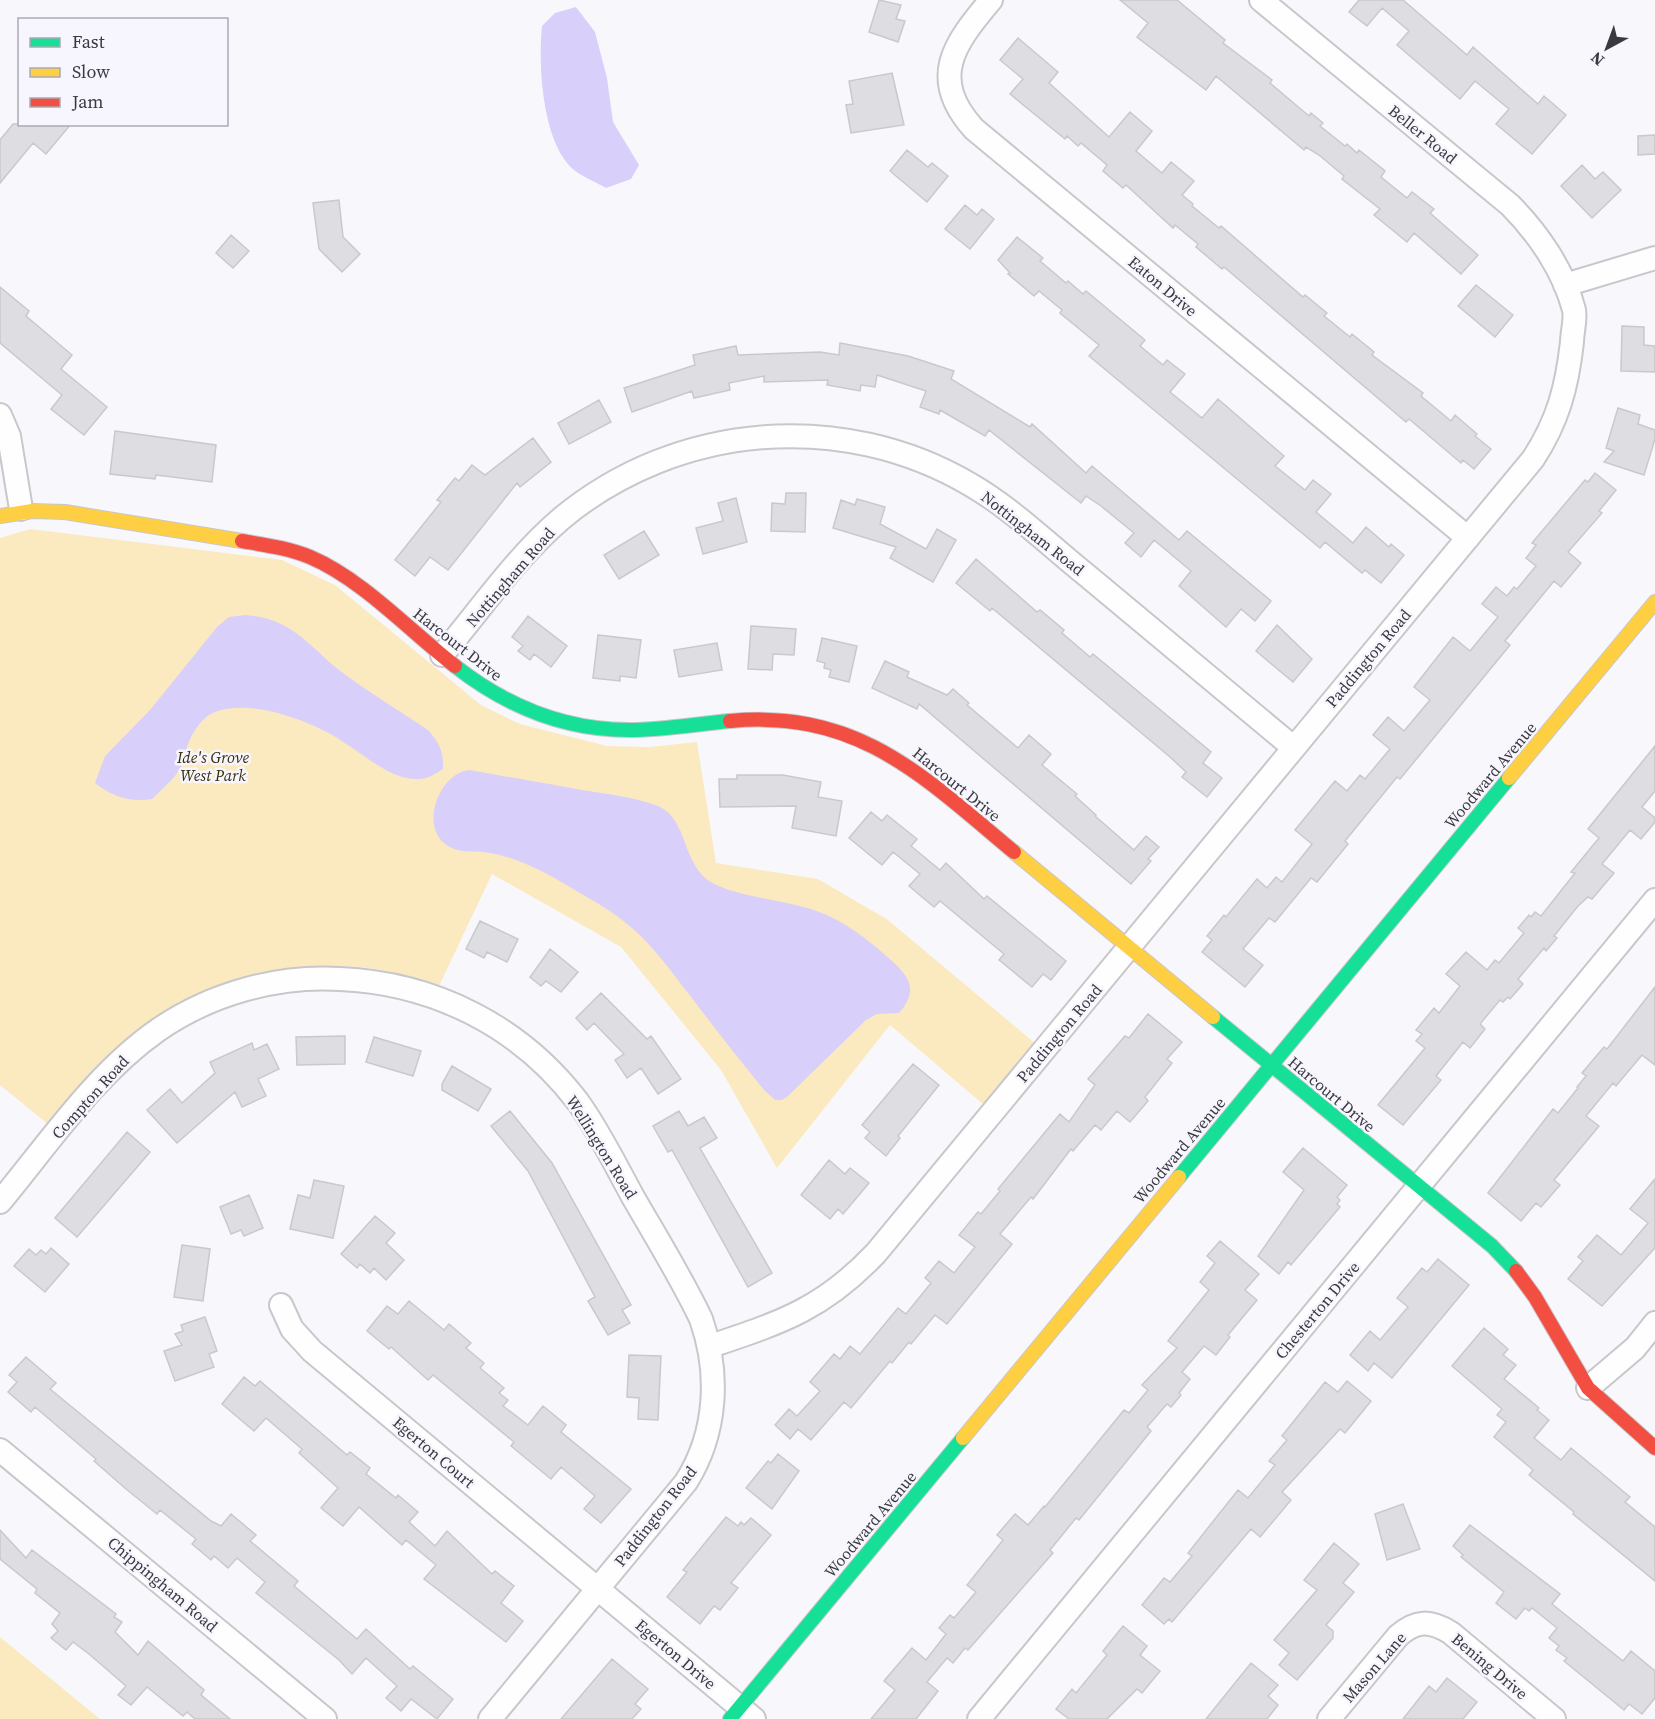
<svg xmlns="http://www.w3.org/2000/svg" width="1655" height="1719" font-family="'Source Serif 4',serif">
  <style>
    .green { fill: #fbeac0 }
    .water { fill: #d8cffb }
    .building { fill: #dedee2; stroke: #c9c9cd; stroke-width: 1.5 }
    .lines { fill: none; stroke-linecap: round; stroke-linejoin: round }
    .street-casing { stroke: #c8c7cb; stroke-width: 26 }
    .fast-casing { stroke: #c8c7cb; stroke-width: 16 }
    .slow-casing { stroke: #c8c7cb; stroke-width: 16 }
    .jam-casing { stroke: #c8c7cb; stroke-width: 16 }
    .street { stroke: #fefeff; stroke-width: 22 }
    .fast { stroke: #16e098; stroke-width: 14 }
    .slow { stroke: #ffcf43; stroke-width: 14 }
    .jam { stroke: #f24e42; stroke-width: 14 }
    .labels { text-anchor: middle; stroke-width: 5; stroke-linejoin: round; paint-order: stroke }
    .street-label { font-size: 16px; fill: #3a393f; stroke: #f7f6fe }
    .park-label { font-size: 16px; font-style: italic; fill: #3b2e0a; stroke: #f7f6fe }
  </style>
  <rect width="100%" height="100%" fill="#f8f8fc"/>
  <!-- green -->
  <path class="green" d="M30,529L282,560L335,585L481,705L520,724L607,746L650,747L697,742L716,863L818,879L888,920L1036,1044L984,1105L890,1025L777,1168L721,1070L621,947L492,874L439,986C413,978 386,969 359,967C277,961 189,986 126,1040C97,1064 74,1096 49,1125L0,1085V538Z
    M0,1637L100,1719H0Z"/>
  <!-- water -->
  <path class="water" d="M576,7L595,32L607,78L613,122L639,165L631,179L606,188C596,182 583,177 574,170C542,144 538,64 542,26L555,13Z
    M245,615C293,618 308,646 343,673C370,693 400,711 428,730C439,742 444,752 443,769C436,774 427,779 418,779C392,780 365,756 345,743C314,722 252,698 215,712C202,716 191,735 187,747C184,754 184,762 180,769C173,780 162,789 152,799C131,803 111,796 95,783L105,756L150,710L217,627L229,617Z
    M470,770C508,777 545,783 582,790C608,794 634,797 658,806C691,820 680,871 719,886C747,898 778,899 807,908C840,917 866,938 891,960C911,978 918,991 899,1013L877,1014L866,1020L788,1096L782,1100H775L764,1090C738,1058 713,1026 688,993C671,971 653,946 632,928C612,910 586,897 563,883C539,869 511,855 483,852C468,851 452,853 441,840C422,818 442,772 470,770Z"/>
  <!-- building -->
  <path class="building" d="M879,0L901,5L896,19L905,21L898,42L869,32Z
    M1120,0H1177L1225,40L1223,43L1272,80L1270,83L1309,116L1311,113L1323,123L1320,126L1345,146L1347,144L1357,153L1359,150L1385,171L1381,177L1407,198L1412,192L1434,209L1430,213L1478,255L1461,274L1414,233L1407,242L1374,215L1380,209L1342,179L1344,176L1319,155L1306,147L1304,150L1216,76L1206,90L1137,37L1148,23Z
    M1359,0H1403L1467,55L1473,47L1538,104L1544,96L1566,115L1532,154L1496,124L1509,109L1475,81L1460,99L1397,45L1409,31L1382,8L1367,26L1349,12Z
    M1018,38L1058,72L1049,83L1109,137L1130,112L1152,131L1136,151L1162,173L1171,162L1194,181L1182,195L1193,204L1192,206L1219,228L1221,226L1303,297L1305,295L1327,313L1324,316L1350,337L1352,334L1374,352L1372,355L1423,393L1421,396L1451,421L1455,415L1477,434L1475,436L1491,449L1474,469L1463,460L1461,463L1409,419L1406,422L1224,267L1222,269L1196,247L1198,244L1175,225L1173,228L1126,185L1123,188L1103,171L1107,165L1081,143L1078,146L1067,136L1065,139L1010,94L1023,79L1000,60Z
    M892,73L904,125L851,133L846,105L853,104L849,81Z
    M13,124H71L46,154L33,143L0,183V140Z
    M1655,135V154L1638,155V136Z
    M907,150L928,167L932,163L948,176L927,202L890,171Z
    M1582,165L1595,179L1603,172L1621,190L1592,218L1561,186Z
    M339,200L343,237L360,254L342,272L319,249L313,203Z
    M965,205L977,215L982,209L994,219L970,249L945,229Z
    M231,235L249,251L233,268L216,253Z
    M1017,237L1043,258L1040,261L1066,283L1068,281L1083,294L1086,291L1145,340L1140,346L1163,365L1167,360L1185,374L1170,392L1202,418L1218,399L1284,456L1275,466L1305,490L1313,480L1331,494L1316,512L1353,543L1366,527L1389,547L1391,544L1404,555L1381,583L1365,570L1362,573L1325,542L1320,548L1089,356L1099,345L1060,313L1062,310L1039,291L1034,296L1008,274L1010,273L998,260Z
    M1476,285L1513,315L1495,337L1458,306Z
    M0,287L29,311L26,316L72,355L61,369L107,407L84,435L51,409L62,395L0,343Z
    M1622,326L1644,327V345L1655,346V372L1621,371Z
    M840,343L908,356L954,371L951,379L1030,427L1032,424L1086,473L1092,466L1179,540L1187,531L1271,601L1255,621L1241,609L1226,627L1179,586L1191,571L1154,540L1141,557L1125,543L1134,533L1101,506L1086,496L1081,503L989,430L985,436L940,410L939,414L920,407L926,391L877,375L875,387L861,385L860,391L827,385L828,380L764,382V376L729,383L730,390L694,398L692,391L632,412L624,388L695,365L693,355L736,346L738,355L820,352L839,355Z
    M599,400L611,422L569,444L558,423Z
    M1618,408L1640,415L1638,424L1655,430V439L1644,475L1604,462L1614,451L1606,448Z
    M115,431L216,445L212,482L156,475L155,479L110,474Z
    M533,438L551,462L520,487L517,483L448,570L430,557L415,576L395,560L441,502L437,500L455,478L459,481L472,465L485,475Z
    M1595,473L1616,490L1599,511L1602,513L1568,552L1581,563L1561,587L1554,581L1505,641L1510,645L1400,779L1397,777L1345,841L1348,844L1317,882L1311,878L1275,922L1269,918L1243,949L1263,965L1245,987L1202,952L1212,940L1207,936L1224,915L1226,917L1257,879L1267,888L1276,877L1282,882L1312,844L1295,830L1335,781L1347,791L1360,775L1365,779L1390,749L1373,735L1388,717L1404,731L1430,700L1414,687L1453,637L1470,651L1498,617L1482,604L1496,587L1507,596L1514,587L1517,589L1536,566L1526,558L1536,545L1532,543L1585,480L1588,482Z
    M786,493H806L805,532L771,531L772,503L785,504Z
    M736,498L747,542L703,554L696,528L723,521L718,503Z
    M857,499L885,507L880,524L926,549L937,529L956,540L933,582L890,558L896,547L833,528L841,500L855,505Z
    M644,531L659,555L619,579L604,555Z
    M976,559L1037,612L1040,610L1064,630L1062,633L1090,657L1093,654L1211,752L1203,763L1222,778L1207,797L1182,777L1186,772L1170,757L992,608L990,611L956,583Z
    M528,616L567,646L551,667L534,654L530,660L518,651L523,646L512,637Z
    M1277,625L1312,659L1293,682L1256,651Z
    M751,626L796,629L794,655L773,654L772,670L748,669Z
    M598,635L641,640L636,678L620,676V681L593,678Z
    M822,638L857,646L849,682L829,677L831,670L824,668L825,663L817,661Z
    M717,643L722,670L679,677L674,650Z
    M885,661L909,672L907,677L947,695L953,689L969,703L967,705L1018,748L1029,735L1051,754L1042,765L1077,794L1075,796L1096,815L1095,816L1134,850L1146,836L1159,847L1148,859L1151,861L1131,884L919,704L917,709L872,688Z
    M1655,746V791L1642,807L1655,818V822L1641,839L1630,830L1602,864L1614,873L1592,899L1588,897L1578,906L1554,936L1557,938L1546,951L1544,948L1518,979L1523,984L1510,999L1508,997L1503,1002L1500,1000L1480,1024L1485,1029L1470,1048L1463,1042L1436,1076L1441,1080L1403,1125L1378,1105L1425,1048L1416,1041L1422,1034L1416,1030L1434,1008L1439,1013L1460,986L1446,974L1466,952L1487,970L1495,960L1499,963L1524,933L1518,928L1529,915L1531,917L1535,912L1541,916L1575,873L1571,872L1599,838L1588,829Z
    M737,775H783L821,782L818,797L842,801L836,836L792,828L796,806L720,807L719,779H737Z
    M871,812L882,821L887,815L917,839L911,846L940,870L946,863L984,899L987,896L1066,961L1051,980L1043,974L1032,987L999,960L1004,954L940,901L934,907L909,886L920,874L893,852L882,865L849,838Z
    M480,921L518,939L507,962L487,952L484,958L466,949Z
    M550,949L578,972L561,992L546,981L541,986L530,977Z
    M1655,987V1065L1642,1055L1616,1086L1613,1083L1586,1116L1599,1126L1554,1180L1560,1185L1541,1207L1536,1203L1521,1221L1488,1193L1553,1109L1558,1113L1578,1088L1577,1087L1586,1076L1582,1073L1604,1047L1607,1049Z
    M601,993L647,1039L651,1036L681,1079L658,1094L641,1068L627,1078L615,1060L624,1054L594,1023L587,1030L576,1018Z
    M1148,1014L1182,1042L1167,1059L1172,1063L1145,1097L1148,1101L1130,1122L1117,1111L1101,1130L1095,1125L1073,1151L1071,1149L1033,1199L1031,1197L1000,1234L1012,1244L947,1324L935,1315L911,1344L909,1342L892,1363L890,1361L851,1408L844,1402L811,1440L798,1429L790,1439L775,1425L789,1409L797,1416L820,1391L810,1382L834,1354L840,1359L850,1346L860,1354L898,1308L906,1314L931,1283L925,1278L939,1261L954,1273L975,1247L959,1235L978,1212L981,1214L1000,1191L998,1189L1060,1114L1069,1122L1095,1085L1088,1079L1125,1036L1129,1038Z
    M345,1036V1064L297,1065L296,1037Z
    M374,1037L421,1051L413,1076L366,1062Z
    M252,1043L254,1050L267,1044L279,1069L258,1079L266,1096L242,1107L235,1092L177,1143L147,1110L170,1089L182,1103L215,1073L210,1062Z
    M913,1064L939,1085L898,1136L900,1138L886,1156L865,1138L870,1132L862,1125Z
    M452,1066L491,1089L478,1111L442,1090V1084Z
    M510,1111L552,1163L631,1305L622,1310L630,1323L608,1335L588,1301L595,1297L528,1171L491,1126Z
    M679,1111L688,1126L704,1117L717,1138L700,1148L772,1273L748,1287L681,1166L672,1150L668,1152L653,1126Z
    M127,1132L150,1152L77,1237L55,1218Z
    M1303,1148L1347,1185L1337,1197L1340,1200L1337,1204L1340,1207L1291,1265L1288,1262L1279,1274L1258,1256L1304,1190L1283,1172Z
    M829,1160L845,1174L850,1168L869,1183L843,1214L838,1209L830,1219L801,1195Z
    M1655,1179V1248L1602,1306L1568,1279L1583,1261L1578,1257L1597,1235L1621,1255L1637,1236L1648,1223L1630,1209Z
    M314,1180L344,1186L333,1238L290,1229L298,1195L310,1198Z
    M249,1195L263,1228L244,1236L241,1230L231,1234L220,1207Z
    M375,1216L395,1233L386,1243L404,1260L386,1280L374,1268L370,1273L360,1264L357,1268L341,1254Z
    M1220,1241L1259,1274L1245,1290L1257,1300L1228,1335L1230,1337L1216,1355L1204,1346L1182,1372L1190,1379L1179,1393L1181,1395L1171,1407L1167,1404L1147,1427L1151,1431L1079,1520L1076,1518L1050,1550L1053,1553L968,1650L965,1648L953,1663L947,1658L927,1682L938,1691L916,1719H871L895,1690L884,1681L912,1648L926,1660L946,1634L939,1628L950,1615L954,1618L976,1592L967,1585L1003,1540L997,1535L1015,1514L1028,1525L1044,1506L1045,1507L1124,1410L1129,1413L1148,1390L1142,1385L1177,1348L1168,1341L1209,1290L1200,1282L1215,1263L1207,1256Z
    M182,1245L210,1249L203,1301L174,1297Z
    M51,1248L69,1264L45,1292L14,1266L29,1249L36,1255L41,1250L46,1254Z
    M1438,1259L1469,1285L1392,1378L1374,1363L1368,1371L1350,1355L1370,1331L1380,1340L1408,1307L1397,1298L1422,1268L1427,1272Z
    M409,1301L444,1330L449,1324L471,1343L466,1348L484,1363L480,1368L504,1388L499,1393L508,1400L503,1406L528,1425L543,1406L566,1425L561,1432L631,1489L601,1523L584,1509L595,1496L561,1467L551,1479L511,1446L514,1442L433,1375L428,1380L391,1347L389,1349L367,1331L387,1306L398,1314Z
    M205,1317L217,1351L209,1354L214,1367L175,1381L164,1351L182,1345L175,1334L183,1331L181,1325Z
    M1484,1328L1508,1349L1503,1355L1516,1365L1504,1379L1539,1408L1537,1410L1549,1420L1534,1438L1561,1460L1571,1448L1630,1497L1625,1502L1655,1527V1581L1573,1514L1574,1512L1529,1475L1533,1470L1494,1437L1506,1422L1497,1415L1502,1409L1452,1366Z
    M629,1355L661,1356L658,1420L638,1419L639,1398L627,1397Z
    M26,1357L56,1383L50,1389L211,1521L221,1526L231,1514L256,1535L250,1541L298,1581L294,1586L357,1639L366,1629L410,1669L413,1666L453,1699L437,1719L411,1699L401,1711L386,1698L397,1686L366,1658L352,1674L339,1660L256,1593L265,1582L237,1558L228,1568L214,1556L211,1560L192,1544L196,1539L160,1510L157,1514L126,1489L94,1461L96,1459L35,1407L31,1412L8,1392L17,1382L9,1375Z
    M244,1377L255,1386L260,1381L347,1455L350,1452L370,1468L366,1474L396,1498L398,1495L418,1512L409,1522L435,1546L447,1531L492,1574L495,1571L514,1586L501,1603L523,1621L506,1642L424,1579L436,1565L406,1540L402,1545L359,1507L343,1526L321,1508L338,1488L299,1453L302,1449L266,1418L254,1431L222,1404Z
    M1347,1381L1371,1401L1345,1433L1340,1429L1282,1492L1291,1500L1260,1537L1251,1529L1172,1622L1169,1619L1164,1624L1142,1605L1164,1578L1170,1582L1192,1556L1188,1553L1238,1490L1248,1498L1275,1465L1269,1461L1287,1440L1282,1436L1325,1382L1338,1392Z
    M778,1454L799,1471L772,1509L746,1488L768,1461L771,1463Z
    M1403,1504L1420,1549L1387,1560L1375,1514Z
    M726,1517L738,1526L741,1522L744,1525L751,1518L771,1535L731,1583L738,1588L720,1610L714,1606L700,1624L667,1597L687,1572L683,1570Z
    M1470,1525L1560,1594L1552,1604L1623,1661L1631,1651L1655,1671V1698L1642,1714L1629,1704L1624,1710L1564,1661L1567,1658L1556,1650L1559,1646L1549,1638L1557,1628L1532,1608L1529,1611L1525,1608L1516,1619L1496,1603L1504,1592L1461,1557L1463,1555L1453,1546Z
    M0,1530L26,1558L32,1550L116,1614L114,1617L122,1622L115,1632L138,1655L148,1641L204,1690L201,1695L230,1719H195L187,1712L183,1716L147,1687L131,1705L118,1695L126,1686L89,1654L73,1642L66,1650L51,1638L58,1631L52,1624L60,1613L35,1593L37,1589L0,1559Z
    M1334,1543L1359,1564L1343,1583L1354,1592L1326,1625L1333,1631V1638L1297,1680L1279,1665L1289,1653L1274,1640L1317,1590L1304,1580Z
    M1123,1626L1147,1646L1140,1655L1160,1671L1142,1693L1137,1689L1107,1719H1069L1056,1709L1072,1689L1076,1693L1107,1655L1103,1651Z
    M612,1659L648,1689L635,1704L641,1709L632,1719H561Z
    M1251,1663L1278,1685L1268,1696L1278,1705L1267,1719H1206Z
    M1447,1678L1477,1702L1463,1719H1403L1429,1686L1436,1692Z"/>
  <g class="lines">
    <defs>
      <path id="street" d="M991,0C954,44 928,78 974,129L1468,538
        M1565,285L1655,258
        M0,415L9,436L21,509
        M442,655C480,610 516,557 562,518C677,423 843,409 971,485C1014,510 1051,547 1090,578C1158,635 1226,691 1294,748
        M0,1202C49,1143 95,1074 158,1030C210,994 277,975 340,979C434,983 520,1026 578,1102C599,1131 616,1166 633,1197C656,1237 681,1277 701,1319C720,1373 717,1433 686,1482L490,1719
        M281,1305L292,1329L312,1351L754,1719
        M711,1346C782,1322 823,1309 876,1253L1533,459C1558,421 1567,387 1572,342C1572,332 1576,320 1574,310C1564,271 1538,233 1510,205L1261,0
        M1588,1388L1635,1348L1655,1323
        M0,1450L325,1719
        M979,1719L1655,900
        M1329,1719L1398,1636C1416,1620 1430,1620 1451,1633L1554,1719"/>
      <path id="fast" d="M455,666C506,706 564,730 629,730C663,730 696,724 730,721
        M1213,1017L1492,1246L1516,1271
        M1179,1177L1509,778
        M730,1719L963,1438"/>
      <path id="slow" d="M0,516L32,511L65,512L242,541
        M1509,778L1655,602
        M1014,852L1213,1017
        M963,1438L1179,1177"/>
      <path id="jam" d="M242,541C265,545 288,548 310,557C362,579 410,631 455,666
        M730,721C858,709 923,776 1014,852
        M1516,1271L1535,1297L1588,1388L1655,1448"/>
    </defs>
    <!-- street casing -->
    <use href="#street" class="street-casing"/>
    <!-- fast casing -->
    <use href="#fast" class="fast-casing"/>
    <!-- slow casing -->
    <use href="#slow" class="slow-casing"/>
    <!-- jam casing -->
    <use href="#jam" class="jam-casing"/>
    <!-- street -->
    <use href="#street" class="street"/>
    <!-- fast -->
    <use href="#fast" class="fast"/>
    <!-- slow -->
    <use href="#slow" class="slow"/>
    <!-- jam -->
    <use href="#jam" class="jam"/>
  </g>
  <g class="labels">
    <!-- street labels -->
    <g class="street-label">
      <text transform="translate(1423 134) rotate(39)" y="6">Beller Road</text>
      <text transform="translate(1163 286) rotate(40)" y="6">Eaton Drive</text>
      <text transform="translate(1033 533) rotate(38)" y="6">Nottingham Road</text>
      <text transform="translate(510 577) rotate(-49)" y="6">Nottingham Road</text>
      <text transform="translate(458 644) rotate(38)" y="6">Harcourt Drive</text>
      <text transform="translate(1368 658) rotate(-50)" y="6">Paddington Road</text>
      <text transform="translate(1490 775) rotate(-50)" y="6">Woodward Avenue</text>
      <text transform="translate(957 784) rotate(39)" y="6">Harcourt Drive</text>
      <text transform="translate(1059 1033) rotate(-50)" y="6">Paddington Road</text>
      <text transform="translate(1332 1094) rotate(40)" y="6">Harcourt Drive</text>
      <text transform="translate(90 1097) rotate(-48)" y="6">Compton Road</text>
      <text transform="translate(602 1147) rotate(58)" y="6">Wellington Road</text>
      <text transform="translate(1179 1150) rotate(-50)" y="6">Woodward Avenue</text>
      <text transform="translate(1317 1310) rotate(-50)" y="6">Chesterton Drive</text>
      <text transform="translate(434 1452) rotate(40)" y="6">Egerton Court</text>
      <text transform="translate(655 1516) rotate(-52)" y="6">Paddington Road</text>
      <text transform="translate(870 1524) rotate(-50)" y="6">Woodward Avenue</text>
      <text transform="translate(163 1584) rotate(40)" y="6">Chippingham Road</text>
      <text transform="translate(676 1654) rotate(40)" y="6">Egerton Drive</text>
      <text transform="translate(1490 1666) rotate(40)" y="6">Bening Drive</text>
      <text transform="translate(1374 1667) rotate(-49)" y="6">Mason Lane</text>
    </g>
    <!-- park labels -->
    <g class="park-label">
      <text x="213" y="763">Ide's Grove<tspan x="213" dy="18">West Park</tspan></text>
    </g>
  </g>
  <!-- legend -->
  <rect x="18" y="18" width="210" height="108" fill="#f7f6fe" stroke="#abaab2" stroke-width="1.5"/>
  <rect x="30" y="38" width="30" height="9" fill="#16e098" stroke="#abaab2" stroke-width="1.5"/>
  <text x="72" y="48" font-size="18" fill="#3a393f">Fast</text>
  <rect x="30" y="68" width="30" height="9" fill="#ffcf43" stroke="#abaab2" stroke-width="1.5"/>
  <text x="72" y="78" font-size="18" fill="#3a393f">Slow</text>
  <rect x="30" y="98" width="30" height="9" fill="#f24e42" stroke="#abaab2" stroke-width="1.5"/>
  <text x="72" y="108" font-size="18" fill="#3a393f">Jam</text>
  <!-- north arrow -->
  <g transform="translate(1607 48) rotate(221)" stroke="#f7f6fe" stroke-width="4.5" paint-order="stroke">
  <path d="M0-4.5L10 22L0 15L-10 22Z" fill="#3a393f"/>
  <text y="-9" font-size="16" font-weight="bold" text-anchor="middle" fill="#3a393f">N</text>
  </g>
</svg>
